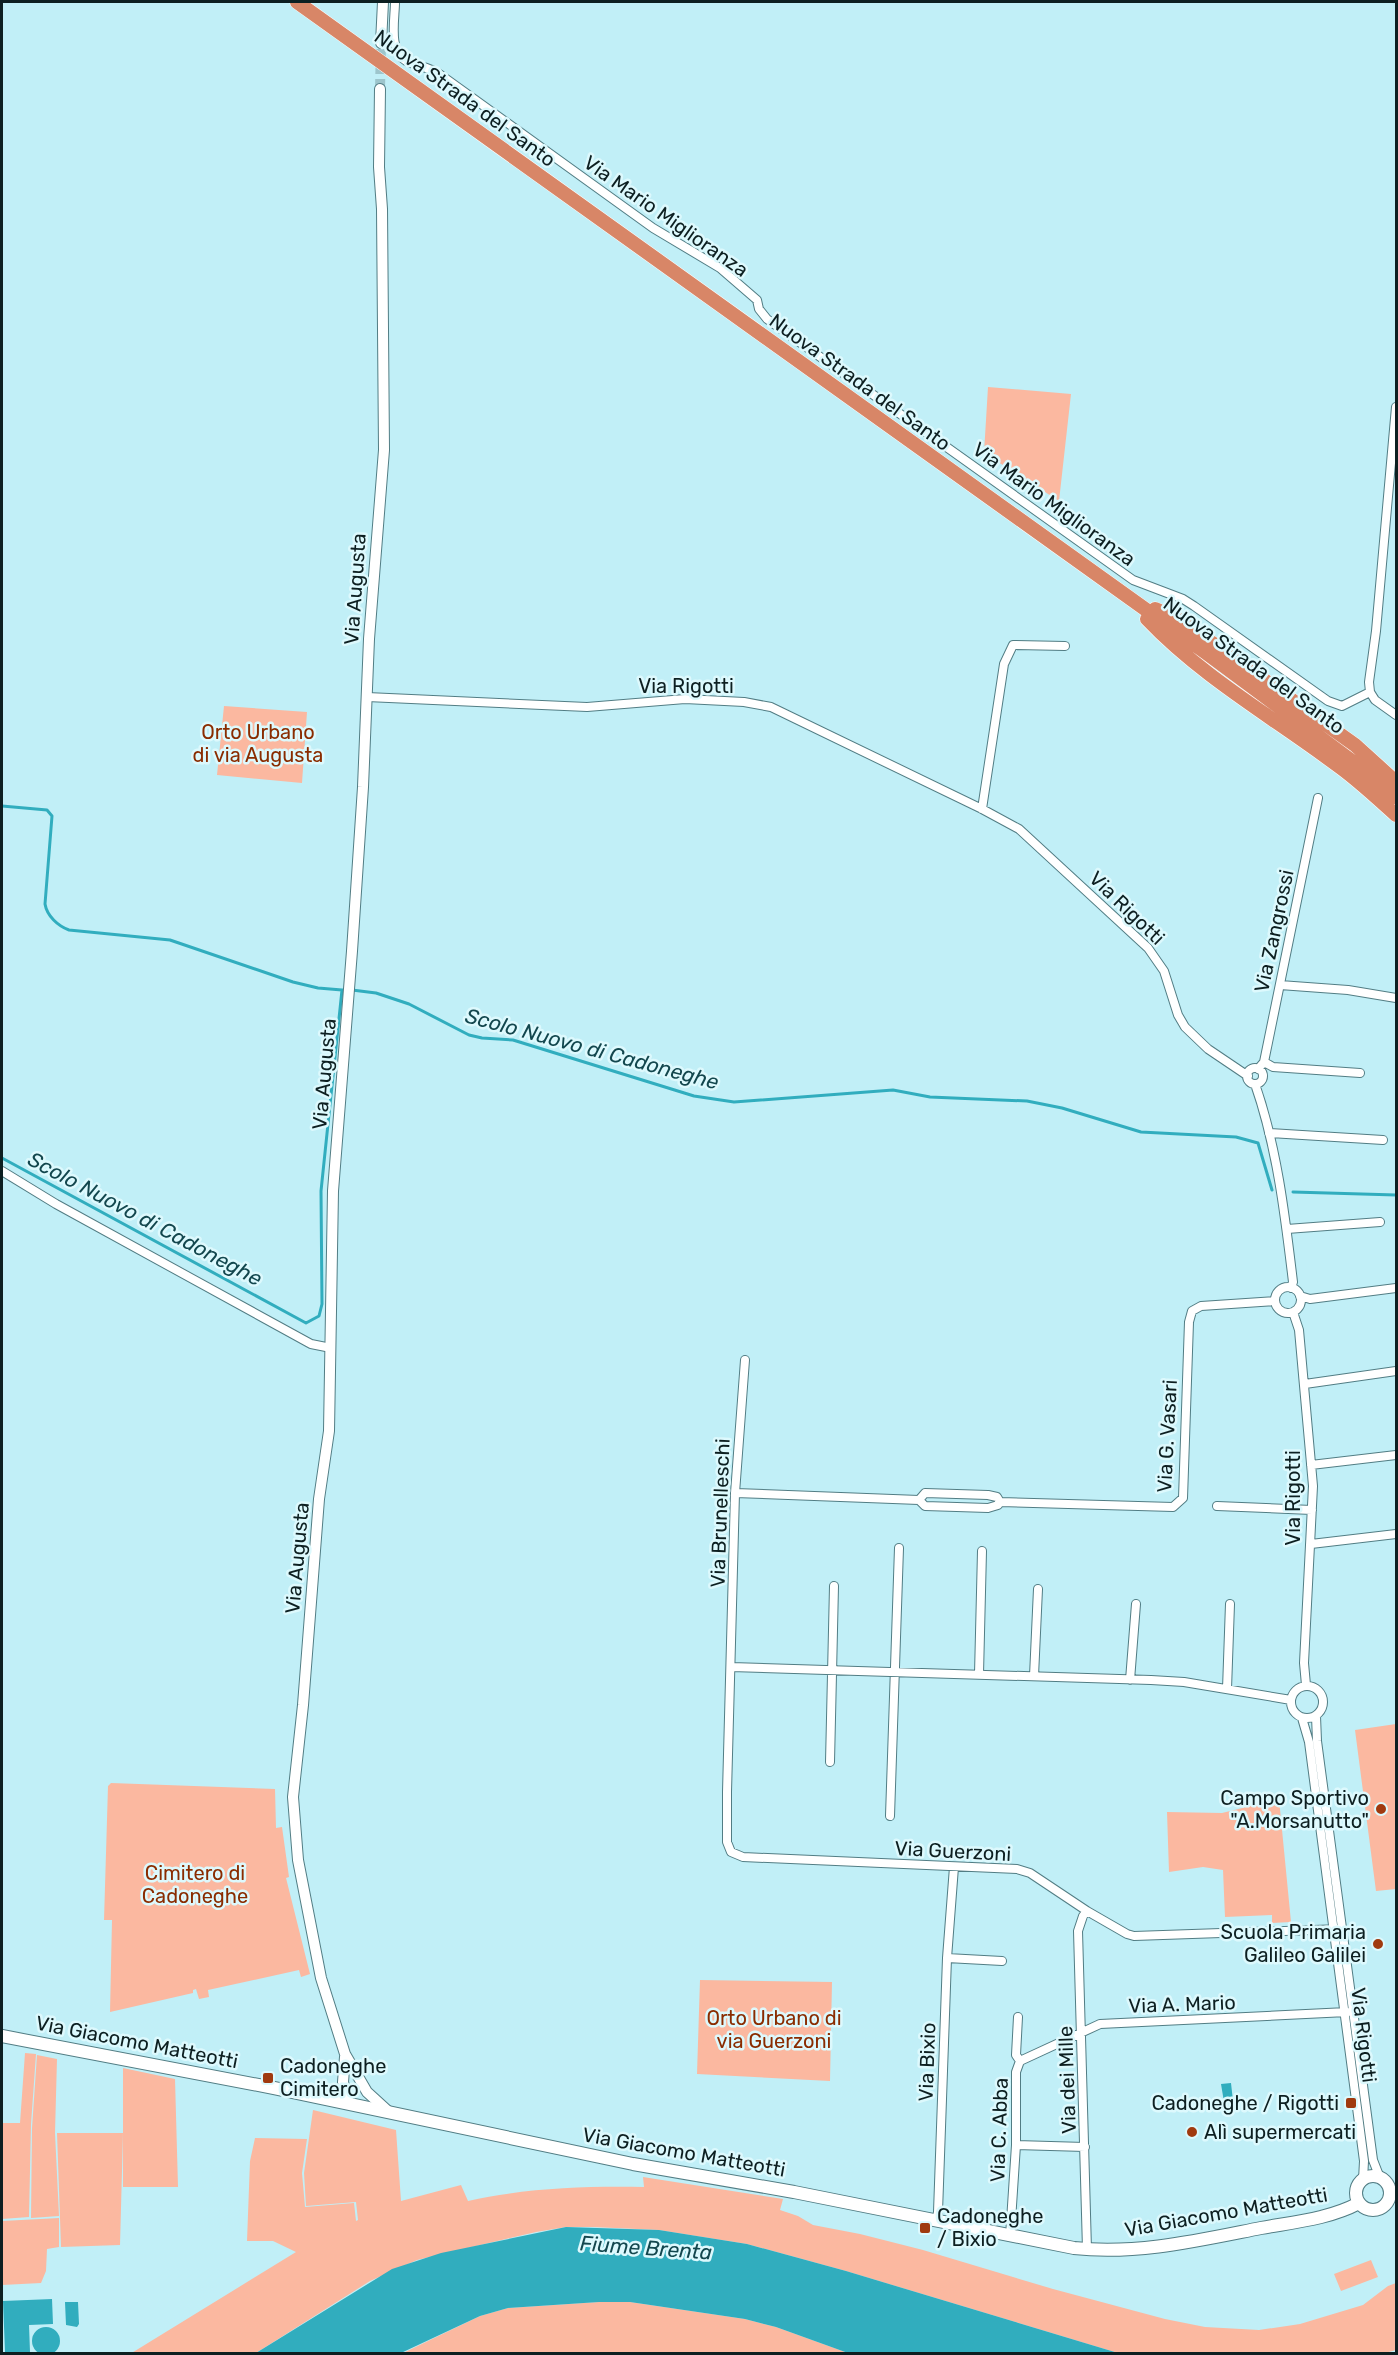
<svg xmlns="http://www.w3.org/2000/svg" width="1398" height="2355" font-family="Rubik,sans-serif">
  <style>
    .green { fill: #fbb8a0 }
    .water { fill: #31adbe }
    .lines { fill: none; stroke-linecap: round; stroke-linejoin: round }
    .stream { stroke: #31adbe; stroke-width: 3 }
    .tertiary-tunnel { stroke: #9dc5cc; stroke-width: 10; stroke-dasharray: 10 5; stroke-linecap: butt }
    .minor-casing { stroke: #527d84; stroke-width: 10 }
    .tertiary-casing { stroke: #527d84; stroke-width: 12 }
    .secondary-casing { stroke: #527d84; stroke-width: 14 }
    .trunk-casing { stroke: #fff; stroke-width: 15 }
    .minor { stroke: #fff; stroke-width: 8 }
    .tertiary { stroke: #fff; stroke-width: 10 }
    .secondary { stroke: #fff; stroke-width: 12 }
    .trunk { stroke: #d88667; stroke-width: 14 }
    .poi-dot { fill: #a03a0f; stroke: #ddf9fd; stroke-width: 2 }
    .labels { text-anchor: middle; stroke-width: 5; stroke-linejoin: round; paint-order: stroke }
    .street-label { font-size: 20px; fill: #0d1f21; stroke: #ddf9fd }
    .park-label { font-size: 20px; fill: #8a2c00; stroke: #ddf9fd }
    .poi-label { font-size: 20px; fill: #0d1f21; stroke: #ddf9fd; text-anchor: end }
    .water-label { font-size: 21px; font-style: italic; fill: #13474e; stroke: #ddf9fd }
  </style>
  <rect width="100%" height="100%" fill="#c1eff7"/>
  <!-- green -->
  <path class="green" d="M988,387L1071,394L1059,501L984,453Z
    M224,706L307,712L302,783L217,775Z
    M1396,1724V1889L1376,1891L1355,1730Z
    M111,1783L275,1789L276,1828L282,1827L289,1877L286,1878L310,1974L301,1977L299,1970L208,1990L209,1997L199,1999L196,1989L193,1990V1993L110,2012L112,1920H104L108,1786Z
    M1279,1799L1291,1922L1272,1923V1915L1225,1917L1223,1870L1203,1867L1169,1872L1167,1812L1222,1813Z
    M700,1980L832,1982L830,2081L697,2074Z
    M25,2053L36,2054L31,2124L29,2217L2,2219V2123H20Z
    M37,2055L57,2059L55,2133L59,2216L31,2218L32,2128Z
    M123,2068L175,2079L178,2187H123Z
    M313,2110L396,2130L401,2201L461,2185L468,2201C526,2188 584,2186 644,2187L643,2177L783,2199L780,2210L798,2216L813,2225L860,2234L923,2250L1053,2289L1165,2319L1205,2327L1259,2330L1300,2324L1363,2305L1388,2286L1396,2283V2350L1385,2353H1118L846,2271L747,2244L659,2230L593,2227H566L536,2232L417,2260L370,2281L256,2353L130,2354L296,2252L273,2241H247L250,2161L255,2138L307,2139L302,2173L305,2207L354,2203L356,2221L358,2220L356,2202L306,2206L304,2173Z
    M57,2133H123L120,2245L61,2247Z
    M59,2218V2247L47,2249L46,2271L41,2283L2,2285V2221Z
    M1371,2260L1378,2277L1341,2291L1334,2274Z
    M599,2302H630L745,2319L776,2327L848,2353L401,2354L480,2316L508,2308Z"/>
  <!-- water -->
  <path class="water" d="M1231,2083L1233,2101L1224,2102L1221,2084Z
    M566,2227L659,2230L747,2244L846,2271L1118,2353H848L776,2327L745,2319L630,2302H599L508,2308L480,2316L401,2353H256L392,2269L441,2253Z
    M52,2299L53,2324L29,2325L30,2352H5L3,2301Z
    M65,2302H78L79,2324L77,2327L66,2325Z
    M32 2341a14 14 0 1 1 28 0a14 14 0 1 1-28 0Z"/>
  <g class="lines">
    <!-- stream -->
    <path class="stream" d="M2,806L47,810L52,816L45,904C47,916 58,926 69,930L170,940L293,982L318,988L342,990
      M352,990L376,993L409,1004L469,1035L482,1038L513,1040L694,1096L734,1102L893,1090L930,1097L1027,1101L1062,1108L1141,1132L1236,1137L1258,1143L1272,1190
      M2,1158L306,1323L319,1316L322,1304L321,1191L342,990H345
      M1293,1192L1396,1195"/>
    <!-- tertiary-tunnel -->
    <path class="tertiary-tunnel" d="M380,89L381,43"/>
    <defs>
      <path id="minor" d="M395,2C395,19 388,51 406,61C416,66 428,67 438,73L653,228L720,268L757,300L759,309L767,319L1133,580L1183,599L1194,606L1328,701L1342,706L1370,692
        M1396,407L1376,631L1369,682L1370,692L1375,700L1396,715
        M367,697L587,707L685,699L744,702L771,707L982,809L1019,829L1148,948L1164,971L1178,1015L1185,1027L1208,1049L1248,1076
        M982,809L1004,664L1013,645L1065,646
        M1280,985L1348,990L1396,998
        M1264,1062L1273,1067L1360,1073
        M1247 1076a8 8 0 1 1 16 0a8 8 0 1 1-16 0Z
        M1258,1069L1264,1062L1318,798
        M1255,1084C1277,1147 1285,1215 1293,1282L1291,1288
        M1269,1133L1383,1140
        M2,1171L56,1204L311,1344L331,1348
        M1287,1229L1380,1222
        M1275 1300a13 13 0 1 1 26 0a13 13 0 1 1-26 0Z
        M1300,1296L1310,1299L1396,1288
        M1293,1312L1299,1330L1313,1486L1304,1663L1306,1685
        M745,1360L735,1493L727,1792V1842L731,1852L743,1857L1017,1869L1030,1873L1087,1911L1127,1934L1134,1936L1342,1929
        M1305,1384L1396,1371
        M1311,1465L1396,1455
        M735,1493L919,1500L925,1493L988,1495L997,1497L1000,1502L1173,1507L1183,1498L1189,1322L1192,1311L1201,1306L1275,1301
        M919,1500L925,1506L988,1508L998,1505L1000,1502
        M1217,1506L1312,1510
        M1311,1544L1396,1534
        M731,1667L1151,1680L1184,1682L1291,1700
        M979,1674L982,1551
        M1034,1676L1038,1589
        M1130,1680L1136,1604
        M1291 1702a16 16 0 1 1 32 0a16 16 0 1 1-32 0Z
        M1227,1689L1230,1604
        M1316,1716L1317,1741L1373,2160L1380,2178
        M1302,1718L1309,1742L1364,2161L1363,2180
        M830,1762L834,1586
        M890,1816L899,1548
        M1087,1911L1083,1916L1078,1931L1087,2249
        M947,1958L954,1867
        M1018,2017L1016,2055L1020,2061
        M1020,2061L1100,2024L1347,2012
        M1016,2145L1085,2147
        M936,2222L938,2212L947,1958L1002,1961
        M1010,2236L1016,2145V2072L1020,2061"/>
      <path id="tertiary" d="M381,43L383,2
        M380,89L379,167L382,209L384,450L369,639L363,787L352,951L333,1191L329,1431L319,1499L303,1705L293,1797L298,1860L321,1978L345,2054L367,2092L390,2113
        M345,2057L343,2082L349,2104"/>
      <path id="secondary" d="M2,2036L274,2088L633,2164L794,2192L1074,2248C1137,2255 1200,2240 1261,2228C1294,2222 1329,2219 1359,2203
        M1356 2193a17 17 0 1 1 34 0a17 17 0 1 1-34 0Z"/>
      <path id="trunk" d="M297,2L1205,652L1352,761L1396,797
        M1155,609L1180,620L1355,745L1396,782
        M1147,619C1203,678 1276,719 1341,768C1360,782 1378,799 1396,815"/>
    </defs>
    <!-- minor casing -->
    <use href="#minor" class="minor-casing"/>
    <!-- tertiary casing -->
    <use href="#tertiary" class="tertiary-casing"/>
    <!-- secondary casing -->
    <use href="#secondary" class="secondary-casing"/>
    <!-- trunk casing -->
    <use href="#trunk" class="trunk-casing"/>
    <!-- minor -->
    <use href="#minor" class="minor"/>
    <!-- tertiary -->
    <use href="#tertiary" class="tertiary"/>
    <!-- secondary -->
    <use href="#secondary" class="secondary"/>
    <!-- trunk -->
    <use href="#trunk" class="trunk"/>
  </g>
  <!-- markers -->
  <g class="poi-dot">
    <circle cx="1381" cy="1809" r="6"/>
    <circle cx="1378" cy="1944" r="6"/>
    <rect x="262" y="2072" width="12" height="12" rx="3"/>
    <rect x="1345" y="2097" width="12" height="12" rx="3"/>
    <circle cx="1192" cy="2132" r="6"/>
    <rect x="919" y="2222" width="12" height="12" rx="3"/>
  </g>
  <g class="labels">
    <!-- street labels -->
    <g class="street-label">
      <text transform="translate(465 98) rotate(36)" y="7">Nuova Strada del Santo</text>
      <text transform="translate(666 216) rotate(35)" y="7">Via Mario Miglioranza</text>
      <text transform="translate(860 382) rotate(36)" y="7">Nuova Strada del Santo</text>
      <text transform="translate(1054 504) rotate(36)" y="7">Via Mario Miglioranza</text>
      <text transform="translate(355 589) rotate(-86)" y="7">Via Augusta</text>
      <text transform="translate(1254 665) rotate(36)" y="7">Nuova Strada del Santo</text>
      <text x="686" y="693">Via Rigotti</text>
      <text transform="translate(1127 908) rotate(44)" y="7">Via Rigotti</text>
      <text transform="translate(1274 931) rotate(-78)" y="7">Via Zangrossi</text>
      <text transform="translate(324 1074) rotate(-85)" y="7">Via Augusta</text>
      <text transform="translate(1167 1436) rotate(-87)" y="7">Via G. Vasari</text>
      <text transform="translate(1293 1498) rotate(-90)" y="7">Via Rigotti</text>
      <text transform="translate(720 1513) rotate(-88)" y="7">Via Brunelleschi</text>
      <text transform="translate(297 1558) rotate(-85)" y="7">Via Augusta</text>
      <text transform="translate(953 1851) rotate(3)" y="7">Via Guerzoni</text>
      <text transform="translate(1182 2004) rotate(-2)" y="7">Via A. Mario</text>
      <text transform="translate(1364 2035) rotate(83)" y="7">Via Rigotti</text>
      <text transform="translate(137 2042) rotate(11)" y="7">Via Giacomo Matteotti</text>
      <text transform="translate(927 2062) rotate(-88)" y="7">Via Bixio</text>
      <text transform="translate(1067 2080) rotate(-92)" y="7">Via dei Mille</text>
      <text transform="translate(999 2130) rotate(-88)" y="7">Via C. Abba</text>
      <text transform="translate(684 2152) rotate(10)" y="7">Via Giacomo Matteotti</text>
      <text transform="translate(1226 2212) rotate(-10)" y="7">Via Giacomo Matteotti</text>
    </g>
    <!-- park labels -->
    <g class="park-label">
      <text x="258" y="739">Orto Urbano<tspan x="258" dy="23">di via Augusta</tspan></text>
      <text x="195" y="1880">Cimitero di<tspan x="195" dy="23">Cadoneghe</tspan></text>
      <text x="774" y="2025">Orto Urbano di<tspan x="774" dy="23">via Guerzoni</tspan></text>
    </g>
    <!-- poi labels -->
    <g class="poi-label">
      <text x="1369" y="1805">Campo Sportivo<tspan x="1369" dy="23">"A.Morsanutto"</tspan></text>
      <text x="1366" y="1939">Scuola Primaria<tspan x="1366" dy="23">Galileo Galilei</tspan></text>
      <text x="280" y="2073" text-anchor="start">Cadoneghe<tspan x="280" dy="23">Cimitero</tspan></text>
      <text x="1339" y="2110">Cadoneghe / Rigotti</text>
      <text x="1204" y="2139" text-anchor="start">Alì supermercati</text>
      <text x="937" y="2223" text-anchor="start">Cadoneghe<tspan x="937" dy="23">/ Bixio</tspan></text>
    </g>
    <!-- water labels -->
    <g class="water-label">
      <text transform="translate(592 1049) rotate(15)" y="7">Scolo Nuovo di Cadoneghe</text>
      <text transform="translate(145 1219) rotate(28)" y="7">Scolo Nuovo di Cadoneghe</text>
      <text transform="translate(646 2248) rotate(4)" y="7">Fiume Brenta</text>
    </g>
  </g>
  <!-- border -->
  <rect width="1398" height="2355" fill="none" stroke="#0d1f21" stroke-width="6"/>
</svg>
